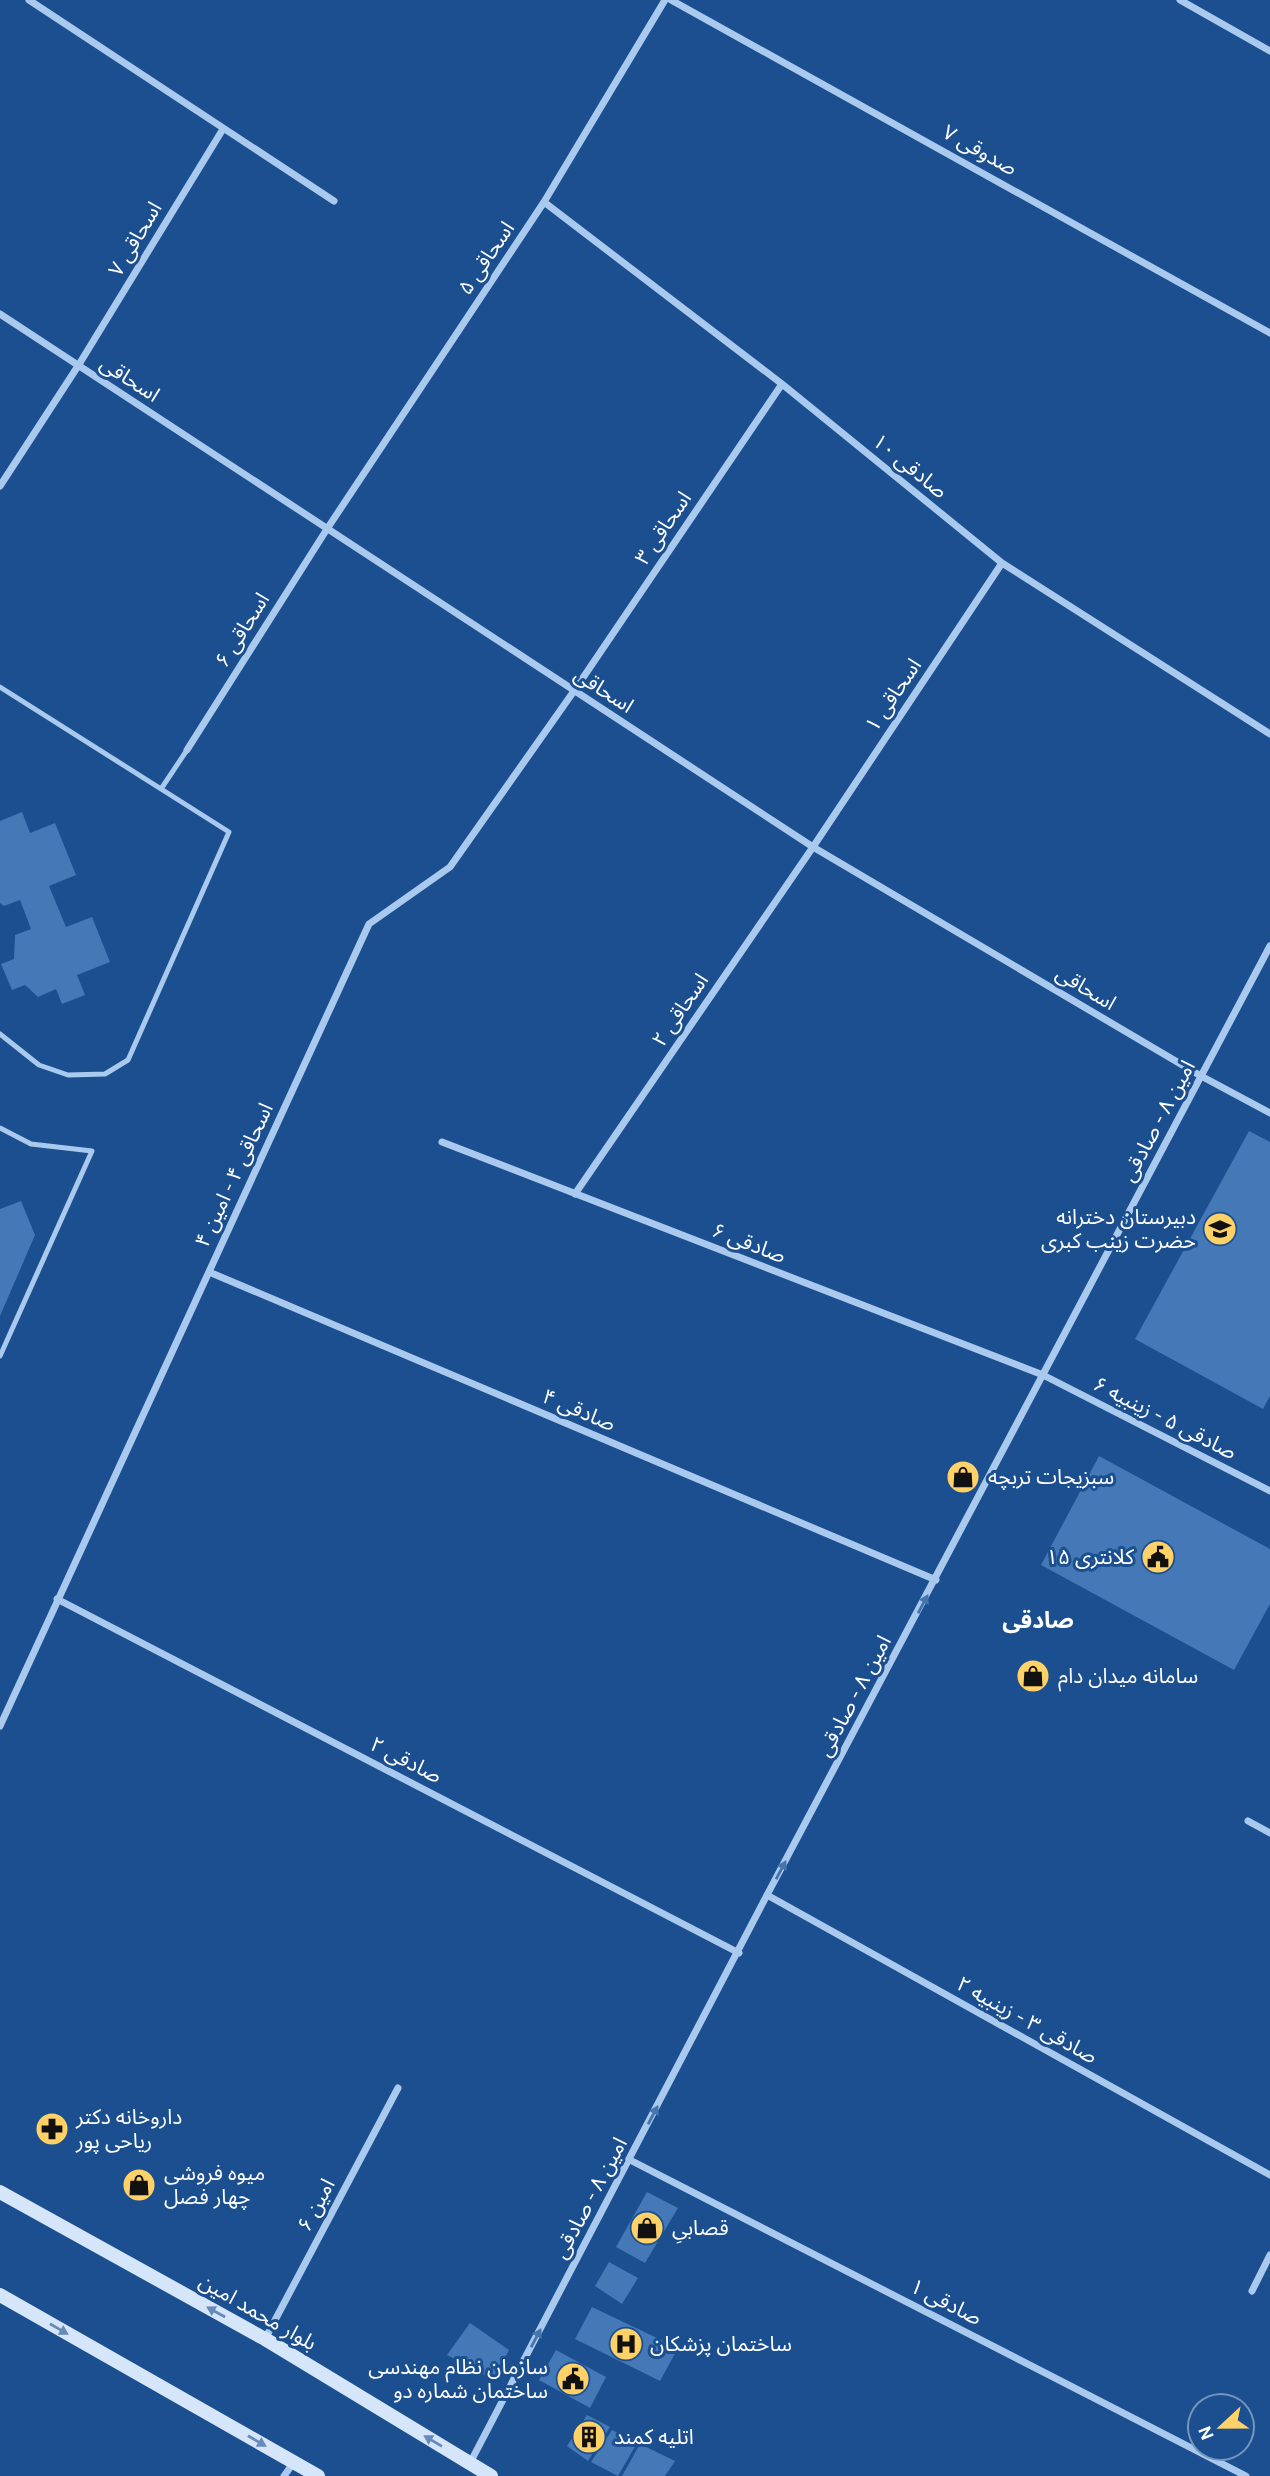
<svg xmlns="http://www.w3.org/2000/svg" width="1270" height="2476" font-family="Karla,'Noto Sans Arabic',sans-serif">
  <style>
    .building { fill: #4478b7 }
    .lines { fill: none; stroke-linecap: round; stroke-linejoin: round }
    .lane { stroke: #a9c9ee; stroke-width: 5 }
    .street { stroke: #a9c9ee; stroke-width: 7 }
    .secondary { stroke: #d6e6fa; stroke-width: 14 }
    .oneway { fill: #4674ac }
    .oneway2 { fill: #668bba }
    .labels { text-anchor: middle; stroke-width: 6; stroke-linejoin: round; paint-order: stroke }
    .street-label { font-size: 21px; fill: #fff; stroke: #1b4f8f }
    .poi-label { font-size: 21px; fill: #fff; stroke: #1b4f8f; text-anchor: start }
    .neighbourhood-label { font-size: 23px; font-weight: bold; fill: #fff; stroke: #1b4f8f }
  </style>
  <rect width="100%" height="100%" fill="#1b4f8f"/>
  <!-- building -->
  <path class="building" d="M22,812L30,833L55,823L76,875L49,886L66,927L92,917L110,962L77,975L85,995L62,1004L56,989L38,997L25,985L12,990L1,964L14,959L15,935L31,929L20,900L4,906L0,903V821Z
    M1249,1131L1270,1142V1396L1263,1409L1135,1339Z
    M21,1201L35,1235L0,1316V1209Z
    M1099,1456L1270,1549V1604L1234,1670L1041,1565Z
    M647,2192L678,2208L645,2263L616,2247Z
    M609,2262L638,2278L622,2304L595,2286Z
    M592,2307L678,2348L660,2381L575,2339Z
    M470,2323L509,2350L494,2380L447,2355Z
    M556,2350L606,2377L590,2408L539,2380Z
    M587,2415L610,2427L588,2461L567,2446Z
    M612,2430L637,2443L618,2476L591,2462Z
    M640,2444L675,2461L665,2476H622Z"/>
  <g class="lines">
    <!-- lane -->
    <path class="lane" d="M0,687L229,832L128,1060L105,1074L68,1075L39,1065L0,1034
      M161,789L187,750
      M0,1128L31,1144L92,1151L0,1356"/>
    <!-- street -->
    <path class="street" d="M29,0L334,201
      M671,0L1270,333
      M1180,0L1270,51
      M544,202L782,384L1002,563L1270,734
      M0,314L813,847L1201,1076L1270,1113
      M0,486L78,366L223,129
      M187,750L327,529L544,202L665,0
      M442,1142L1043,1375L1270,1491
      M575,1194L813,847L1002,563
      M209,1272L936,1580
      M57,1599L739,1953
      M0,1726L369,924L450,867L574,691L782,384
      M1248,1821L1270,1833
      M767,1895L1270,2175
      M630,2160L1246,2476
      M1252,2291L1270,2255
      M265,2339L398,2088
      M470,2463L767,1895L1270,946
      M284,2476L294,2462"/>
    <!-- secondary -->
    <path class="secondary" d="M0,2192L265,2339L491,2476
      M0,2295L318,2476"/>
  </g>
  <!-- one-way arrows -->
  <defs><path id="oneway-solid" d="M-6-.8H1V-3.2L6.5 0L1 3.2V.8H-6Z" transform="scale(1.75)"/></defs>
  <g class="oneway">
    <use href="#oneway-solid" transform="translate(923 1604) rotate(-62)"/>
    <use href="#oneway-solid" transform="translate(781 1870) rotate(-62)"/>
    <use href="#oneway-solid" transform="translate(653 2115) rotate(-62)"/>
    <use href="#oneway-solid" transform="translate(536 2338) rotate(-62)"/>
  </g>
  <g class="oneway2">
    <use href="#oneway-solid" transform="translate(216 2312) rotate(-151)"/>
    <use href="#oneway-solid" transform="translate(59 2329) rotate(30)"/>
    <use href="#oneway-solid" transform="translate(257 2441) rotate(30)"/>
    <use href="#oneway-solid" transform="translate(433 2441) rotate(-149)"/>
  </g>
  <!-- icons -->
  <defs>
    <symbol id="school-disc" viewBox="-11 -11 22 22"><circle r="9.5" fill="#ffd166" stroke="#1b4f8f"/><path d="M0-5L7-2L0 1L-7-2ZM-4 1L0 2.5L4 1V4Q0 6-4 4Z" fill="#111"/></symbol>
    <symbol id="shop-disc" viewBox="-11 -11 22 22"><circle r="9.5" fill="#ffd166" stroke="#1b4f8f"/><path d="M-5-2.5h2.3a2.7 3.5 0 0 1 5.4 0H5L5.5 6h-11ZM-1.5-2.5h3a1.5 2.3 0 0 0-3 0Z" fill="#111"/></symbol>
    <symbol id="civic-disc" viewBox="-11 -11 22 22"><circle r="9.5" fill="#ffd166" stroke="#1b4f8f"/><path d="M-.6-6.5H3V-4.5H.6V-3L4-1V1h2V6H-6V1h2V-1L-.6-3ZM-1.2 2.5V6h2.4V2.5Z" fill="#111"/></symbol>
    <symbol id="pharmacy-disc" viewBox="-11 -11 22 22"><circle r="9.5" fill="#ffd166" stroke="#1b4f8f"/><path d="M-2-6h4v4h4v4h-4v4h-4v-4h-4v-4h4Z" fill="#111"/></symbol>
    <symbol id="hospital-disc" viewBox="-11 -11 22 22"><circle r="9.5" fill="#ffd166" stroke="#1b4f8f"/><path d="M-5-5h3v3.5h4V-5h3V5h-3V1.5h-4V5h-3Z" fill="#111"/></symbol>
    <symbol id="building-disc" viewBox="-11 -11 22 22"><circle r="9.5" fill="#ffd166" stroke="#1b4f8f"/><path d="M-4-6H4V6H1V3H-1V6H-4ZM-2.5-4.3h1.7v1.8h-1.7ZM.8-4.3h1.7v1.8H.8ZM-2.5-1h1.7V.8h-1.7ZM.8-1h1.7V.8H.8Z" fill="#111"/></symbol>
  </defs>
  <g fill-rule="evenodd">
    <use href="#school-disc" x="1201" y="1210" width="38" height="38"/>
    <use href="#shop-disc" x="944" y="1458" width="38" height="38"/>
    <use href="#civic-disc" x="1139" y="1538" width="38" height="38"/>
    <use href="#shop-disc" x="1014" y="1657" width="38" height="38"/>
    <use href="#pharmacy-disc" x="33" y="2110" width="38" height="38"/>
    <use href="#shop-disc" x="120" y="2166" width="38" height="38"/>
    <use href="#shop-disc" x="628" y="2209" width="38" height="38"/>
    <use href="#hospital-disc" x="607" y="2325" width="38" height="38"/>
    <use href="#civic-disc" x="554" y="2360" width="38" height="38"/>
    <use href="#building-disc" x="570" y="2418" width="38" height="38"/>
  </g>
  <g class="labels">
    <!-- street labels -->
    <g class="street-label">
      <text transform="translate(980 150) rotate(29)" y="7">صدوقی ۷</text>
      <text transform="translate(135 239) rotate(-59)" y="7">اسحاقی ۷</text>
      <text transform="translate(486 258) rotate(-56)" y="7">اسحاقی ۵</text>
      <text transform="translate(130 379) rotate(33)" y="7">اسحاقی</text>
      <text transform="translate(910 466) rotate(39)" y="7">صادقی ۱۰</text>
      <text transform="translate(663 528) rotate(-56)" y="7">اسحاقی ۳</text>
      <text transform="translate(242 630) rotate(-58)" y="7">اسحاقی ۶</text>
      <text transform="translate(604 690) rotate(33)" y="7">اسحاقی</text>
      <text transform="translate(893 695) rotate(-56)" y="7">اسحاقی ۱</text>
      <text transform="translate(1086 988) rotate(31)" y="7">اسحاقی</text>
      <text transform="translate(680 1010) rotate(-56)" y="7">اسحاقی ۲</text>
      <text transform="translate(1158 1121) rotate(-62)" y="7">امین ۸ - صادقی</text>
      <text transform="translate(234 1175) rotate(-65)" y="7">اسحاقی ۴ - امین ۴</text>
      <text transform="translate(749 1243) rotate(21)" y="7">صادقی ۶</text>
      <text transform="translate(579 1410) rotate(23)" y="7">صادقی ۴</text>
      <text transform="translate(1165 1418) rotate(27)" y="7">صادقی ۵ - زینبیه ۶</text>
      <text transform="translate(854 1696) rotate(-62)" y="7">امین ۸ - صادقی</text>
      <text transform="translate(406 1760) rotate(27)" y="7">صادقی ۲</text>
      <text transform="translate(1027 2020) rotate(29)" y="7">صادقی ۳ - زینبیه ۲</text>
      <text transform="translate(590 2198) rotate(-62)" y="7">امین ۸ - صادقی</text>
      <text transform="translate(316 2205) rotate(-62)" y="7">امین ۶</text>
      <text transform="translate(946 2302) rotate(27)" y="7">صادقی ۱</text>
      <text transform="translate(258 2312) rotate(30)" y="7">بلوار محمد امین</text>
    </g>
    <!-- poi labels -->
    <g class="poi-label">
      <text x="1196" y="1224" text-anchor="end">دبیرستان دخترانه<tspan x="1196" dy="24">حضرت زینب کبری</tspan></text>
      <text x="988" y="1484">سبزیجات تربچه</text>
      <text x="1134" y="1564" text-anchor="end">کلانتری ۱۵</text>
      <text x="1058" y="1683">سامانه میدان دام</text>
      <text x="76" y="2124">داروخانه دکتر<tspan x="76" dy="24">ریاحی پور</tspan></text>
      <text x="164" y="2180">میوه فروشی<tspan x="164" dy="24">چهار فصل</tspan></text>
      <text x="672" y="2235">قصابیِ</text>
      <text x="650" y="2351">ساختمان پزشکان</text>
      <text x="548" y="2374" text-anchor="end">سازمان نظام مهندسی<tspan x="548" dy="24">ساختمان شماره دو</tspan></text>
      <text x="614" y="2444">اتلیه کمند</text>
    </g>
    <!-- neighbourhood labels -->
    <g class="neighbourhood-label">
      <text x="1038" y="1628">صادقی</text>
    </g>
  </g>
  <!-- north arrow -->
  <g transform="translate(1221 2427) rotate(248)"><circle r="33" fill="#1b4f8f" stroke="#7695bc" stroke-width="2"/>
  <path d="M0-5L12 26L0 18L-12 26Z" fill="#ffd166"/>
  <text y="-10" font-size="19" font-weight="bold" text-anchor="middle" fill="#ffffff">N</text>
  </g>
</svg>
